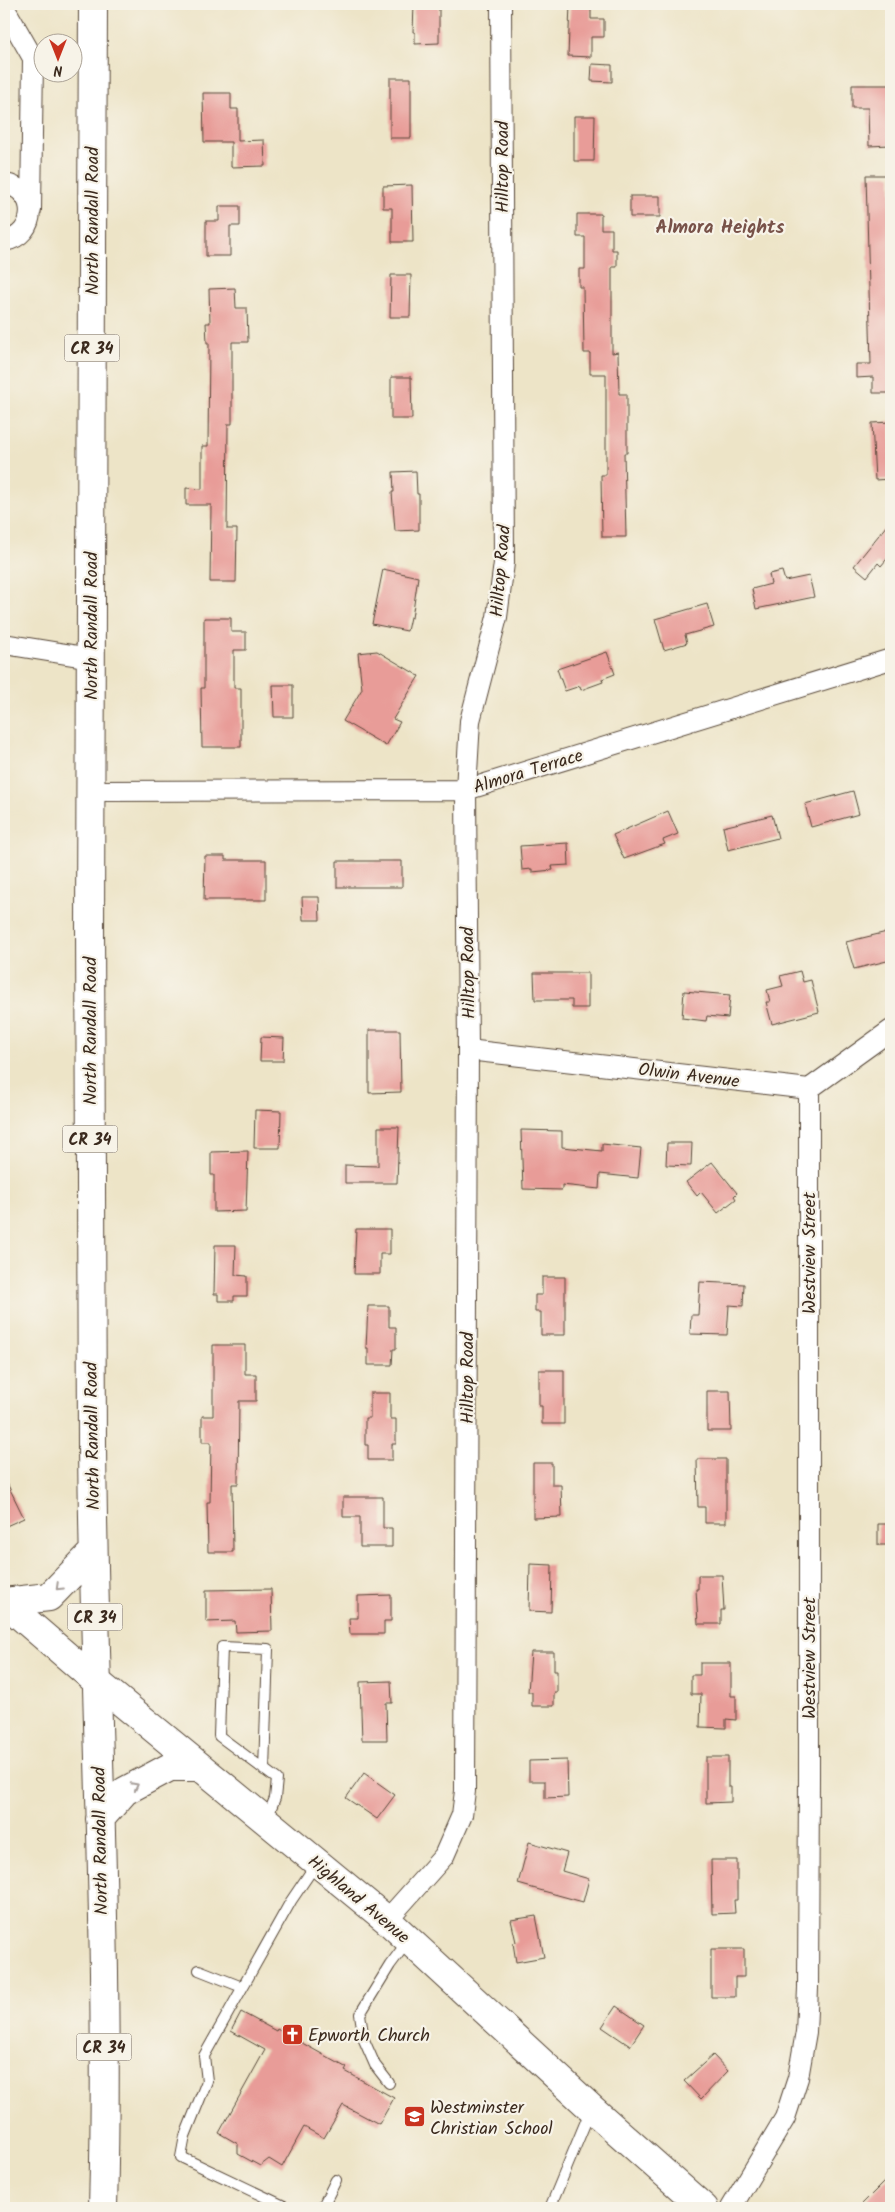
<svg xmlns="http://www.w3.org/2000/svg" width="895" height="2212" font-family="Kalam,sans-serif">
  <style>
    .building { fill: #e89c98 }
    .lines { fill: none; stroke-linecap: round; stroke-linejoin: round }
    .service-casing { stroke: #564637; stroke-width: 12 }
    .minor-casing { stroke: #564637; stroke-width: 22 }
    .secondary-casing { stroke: #564637; stroke-width: 30 }
    .primary-casing { stroke: #564637; stroke-width: 30 }
    .service { stroke: #fff; stroke-width: 10 }
    .minor { stroke: #fff; stroke-width: 20 }
    .secondary { stroke: #fff; stroke-width: 28 }
    .primary { stroke: #fff; stroke-width: 28 }
    .oneway { stroke: #a79f9a }
    .labels { text-anchor: middle; stroke-width: 4.5; stroke-linejoin: round; paint-order: stroke }
    .shield { fill: #f7f3e8; stroke: #73665b; stroke-width: 1 }
    .shield-label { font-size: 16px; font-weight: bold; fill: #3b2a1e }
    .street-label { font-size: 18px; fill: #3b2a1e; stroke: #f7f3e8 }
    .poi-label { font-size: 18px; fill: #3b2a1e; stroke: #f7f3e8; text-anchor: start }
    .neighbourhood-label { font-size: 19px; font-weight: bold; fill: #785249; stroke: #f7f3e8 }
  </style>
  <rect width="100%" height="100%" fill="#f7f3e8"/>
  <filter id="ink" filterUnits="userSpaceOnUse"><feTurbulence type="fractalNoise" baseFrequency=".02" numOctaves="2"/><feDisplacementMap in="SourceGraphic" scale="10" xChannelSelector="R" yChannelSelector="G"/><feConvolveMatrix kernelMatrix="1 2 1 2 8 2 1 2 1" color-interpolation-filters="sRGB"/></filter>
  <filter id="wash" filterUnits="userSpaceOnUse"><feTurbulence type="fractalNoise" baseFrequency=".0096" numOctaves="4" result="noise"/><feDisplacementMap in="SourceGraphic" scale="20" xChannelSelector="R" yChannelSelector="G"/><feGaussianBlur stdDeviation="1.12" result="paint"/><feColorMatrix in="noise" values="0 0 0 0 0 0 0 0 0 0 0 0 0 0 0 0 0 1.4 0 .05"/><feComposite in="paint" operator="in"/></filter>
  <g filter="url(#wash)">
    <rect width="100%" height="100%" fill="#ede4c7"/>
    <g id="blocks">
      <!-- building -->
      <path class="building" d="M414,4H439V43L415,44V32H413Z
        M570,4H591V19H604V37H591V57L568,56Z
        M592,64L612,65V82L591,81Z
        M390,78H411V138H390Z
        M852,85H891L890,145L869,146L868,108H852Z
        M203,93H231V109H238V141L264,140L265,166L231,167V142H204Z
        M574,116H595L594,161H574Z
        M866,175H891V393H873V377L856,378V364H871Z
        M412,185L413,242H392V208H383V186Z
        M630,196H660V217H630Z
        M219,206H240V226H230V256H206V221H219Z
        M577,214H601V229H612V250H617V267H612V353L618,352L619,394H627V453H624L626,537H602L601,475H606V374H590V353H584L583,287H579V269H585V237H577Z
        M391,275H411L410,317H390Z
        M235,288L236,308H247L248,342H232V424H228L227,529H237L236,582H210L211,505H186V488L202,489V446H208L209,343H207L206,323H210L209,289Z
        M391,377H411L412,419H391Z
        M891,422V479L875,480L872,423Z
        M416,471L417,494H419V530L395,531L392,492H394L393,472Z
        M891,520V554L881,566L878,563L867,577L854,566Z
        M383,569L418,577L412,618L410,617L407,631L372,624Z
        M782,571L785,581L809,576L814,597L756,609L752,589L771,584L769,574Z
        M707,604L714,627L685,635L687,643L664,650L655,619Z
        M204,618H231V632H246V650H234V688H241V747H202L201,688H204Z
        M377,651L419,676L393,719L400,722L386,746L343,721L362,689L358,653Z
        M607,652L615,674L602,679L603,682L581,690L580,686L565,691L557,669Z
        M273,685H293V717H274Z
        M853,791L859,814L811,827L805,804Z
        M668,811L678,834L663,840L665,844L624,859L613,835Z
        M772,815L778,838L728,850L723,827Z
        M568,843L569,865L552,866L553,870L532,872V869L522,870L520,846Z
        M205,856H225V860H266V900H204Z
        M337,861H402V887H337Z
        M302,897H319L320,920H303Z
        M891,931V960L854,969L846,942Z
        M800,971L803,982L811,980L819,1012L772,1024L766,1002H770L767,990L783,986L780,976Z
        M534,973H588V1008H572V1000H535Z
        M684,991L730,995L728,1018L707,1016L706,1021L682,1018Z
        M369,1030H400L401,1092L369,1093Z
        M261,1037L284,1038L283,1061H260Z
        M255,1110L281,1111L280,1148H254Z
        M378,1127H399L397,1183H345V1165L378,1166Z
        M521,1130L562,1131V1147L602,1151V1144L641,1148L638,1178L600,1174L599,1189L562,1185V1190L523,1189Z
        M667,1143H692L691,1166L666,1165Z
        M248,1151L246,1211L214,1212V1175H211V1152Z
        M712,1162L737,1193L734,1196L736,1199L718,1213L701,1192L697,1196L686,1182Z
        M356,1229H390V1254H380V1274H354Z
        M215,1245H236L235,1275L247,1276V1296H234V1301H218V1294H214Z
        M542,1277H565V1335H541V1312H535V1295H542Z
        M700,1282L744,1284L743,1306L729,1305L727,1335L690,1334L691,1315H698Z
        M368,1306H389V1327H396V1349H393L392,1365H368V1348H366Z
        M213,1345H245V1374H256V1401H239L238,1484H232L233,1552H208L207,1502H210L211,1442H202V1416H213Z
        M539,1370H564V1424H542V1406H539Z
        M707,1391H730L731,1431H707Z
        M370,1393H390V1419H396V1444H392V1460H368V1445H365V1418H370Z
        M697,1459H726V1523H705V1507H698Z
        M533,1463H552V1485H561L562,1517L533,1518Z
        M4,1477L24,1518L4,1527Z
        M343,1497H383V1528H392V1547H360V1517H343Z
        M878,1524H891V1545H878Z
        M530,1564L552,1565L551,1612L529,1611Z
        M698,1575H722L724,1610H721V1624H698L696,1589H698Z
        M271,1589L272,1631L236,1632L235,1621L206,1622V1590Z
        M391,1595V1621H384V1634H350L349,1618H358V1596Z
        M531,1652H554V1671H557V1693H554V1706H532V1692H528Z
        M700,1663H731V1696H736V1720L726,1719V1728L700,1727L701,1694H691V1675H700Z
        M391,1681L392,1703H386L387,1740H362L360,1682Z
        M706,1757H728V1787H731V1802L706,1803Z
        M567,1760L568,1797L545,1798V1781H529V1761Z
        M364,1773L395,1795L377,1819L346,1798Z
        M529,1842L567,1853L562,1871L589,1879L583,1902L518,1884Z
        M711,1860H737V1900H734L735,1913L712,1914Z
        M536,1916L544,1957L516,1962L513,1943L516,1942L511,1920Z
        M711,1949H744V1977H735V1997H711Z
        M616,2006L644,2025L630,2046L602,2027Z
        M241,2012L276,2031L277,2029L347,2068L345,2071L394,2098L379,2124L343,2105L324,2138L304,2127L282,2167L269,2159L260,2166L238,2154V2144L219,2133L265,2050L231,2031Z
        M713,2055L728,2071L701,2099L684,2081Z
        M891,2175V2208H858Z"/>
    </g>
  </g>
  <g filter="url(#ink)">
    <use href="#blocks" fill-opacity="0" stroke="#564637" stroke-width="1"/>
    <g class="lines">
      <defs>
        <path id="service" d="M264,1770L268,1649L222,1647L219,1736L277,1779L275,1798L267,1818
          M199,1970L242,1987
          M389,2083L375,2065L364,2040L360,2014L390,1965L408,1941
          M288,2208L181,2157L185,2136L207,2081L204,2056L291,1901L316,1864
          M322,2208L336,2180
          M550,2208L591,2109"/>
        <path id="minor" d="M4,7L33,58L31,210
          M4,184C39,188 38,236 4,241
          M4,644L91,658
          M91,791L466,790L891,659
          M468,1050L809,1089L891,1030
          M387,1920L444,1856L462,1815L465,1791L468,1050L466,790L470,721L497,617L504,563L501,4
          M731,2208L785,2118L798,2078L806,2032L808,1988L809,1777V1089"/>
        <path id="secondary" d="M4,1602L97,1682L387,1920L591,2108L704,2208"/>
        <path id="primary" d="M93,4C91,484 88,964 92,1444C94,1699 110,1954 103,2208
          M4,1602L49,1597L93,1552
          M100,1819L125,1791L170,1767H200"/>
      </defs>
      <!-- service casing -->
      <use href="#service" class="service-casing"/>
      <!-- minor casing -->
      <use href="#minor" class="minor-casing"/>
      <!-- secondary casing -->
      <use href="#secondary" class="secondary-casing"/>
      <!-- primary casing -->
      <use href="#primary" class="primary-casing"/>
      <!-- service -->
      <use href="#service" class="service"/>
      <!-- minor -->
      <use href="#minor" class="minor"/>
      <!-- secondary -->
      <use href="#secondary" class="secondary"/>
      <!-- primary -->
      <use href="#primary" class="primary"/>
    </g>
    <!-- one-way arrows -->
    <defs><path id="oneway-chevron" d="M-2-3.5L2.5 0L-2 3.5" fill="none" stroke-width="1.6" stroke-linecap="round" stroke-linejoin="round" transform="scale(1.25)"/></defs>
    <g class="oneway">
      <use href="#oneway-chevron" transform="translate(59 1587) rotate(136)"/>
      <use href="#oneway-chevron" transform="translate(135 1786) rotate(-28)"/>
    </g>
  </g>
  <!-- icons -->
  <defs>
    <symbol id="church-square" viewBox="-11 -11 22 22"><rect x="-9" y="-9" width="18" height="18" rx="4" fill="#c8321e" stroke="#f7f3e8"/><path d="M-1.2-6h2.4v3.5h3.3v2.4h-3.3V6h-2.4V-.1h-3.3v-2.4h3.3Z" fill="#fff"/></symbol>
    <symbol id="school-square" viewBox="-11 -11 22 22"><rect x="-9" y="-9" width="18" height="18" rx="4" fill="#c8321e" stroke="#f7f3e8"/><path d="M0-5L7-2L0 1L-7-2ZM-4 1L0 2.5L4 1V4Q0 6-4 4Z" fill="#fff"/></symbol>
  </defs>
  <g fill-rule="evenodd">
    <use href="#church-square" x="280" y="2022" width="25" height="25"/>
    <use href="#school-square" x="402" y="2104" width="25" height="25"/>
  </g>
  <g class="labels">
    <!-- shield labels -->
    <g class="shield">
      <rect x="64.5" y="334.5" width="55" height="27" rx="4"/>
      <rect x="62.5" y="1125.5" width="55" height="27" rx="4"/>
      <rect x="67.5" y="1603.5" width="55" height="27" rx="4"/>
      <rect x="76.5" y="2033.5" width="55" height="27" rx="4"/>
    </g>
    <g class="shield-label">
      <text x="92" y="354">CR 34</text>
      <text x="90" y="1145">CR 34</text>
      <text x="95" y="1623">CR 34</text>
      <text x="104" y="2053">CR 34</text>
    </g>
    <!-- street labels -->
    <g class="street-label">
      <text transform="translate(502 167) rotate(-90)" y="6">Hilltop Road</text>
      <text transform="translate(92 221) rotate(-90)" y="6">North Randall Road</text>
      <text transform="translate(500 571) rotate(-85)" y="6">Hilltop Road</text>
      <text transform="translate(91 626) rotate(-90)" y="6">North Randall Road</text>
      <text transform="translate(528 771) rotate(-17)" y="6">Almora Terrace</text>
      <text transform="translate(468 973) rotate(-91)" y="6">Hilltop Road</text>
      <text transform="translate(90 1031) rotate(-90)" y="6">North Randall Road</text>
      <text transform="translate(689 1075) rotate(7)" y="6">Olwin Avenue</text>
      <text transform="translate(809 1253) rotate(-90)" y="6">Westview Street</text>
      <text transform="translate(467 1378) rotate(-90)" y="6">Hilltop Road</text>
      <text transform="translate(92 1436) rotate(-91)" y="6">North Randall Road</text>
      <text transform="translate(809 1658) rotate(-90)" y="6">Westview Street</text>
      <text transform="translate(100 1841) rotate(-91)" y="6">North Randall Road</text>
      <text transform="translate(359 1899) rotate(40)" y="6">Highland Avenue</text>
    </g>
    <!-- poi labels -->
    <g class="poi-label">
      <text x="308" y="2041">Epworth Church</text>
      <text x="430" y="2113">Westminster<tspan x="430" dy="21">Christian School</tspan></text>
    </g>
    <!-- neighbourhood labels -->
    <g class="neighbourhood-label">
      <text x="720" y="233">Almora Heights</text>
    </g>
  </g>
  <!-- margin -->
  <rect width="895" height="2212" fill="none" stroke="#f7f3e8" stroke-width="20"/>
  <!-- north arrow -->
  <g transform="translate(58 58) rotate(180)"><circle r="24" fill="#f7f3e8" stroke="#aca397"/>
  <path d="M0-4L9 19L0 12L-9 19Z" fill="#c8321e"/>
  <text y="-8" font-size="14" font-weight="bold" text-anchor="middle" fill="#3b2a1e">N</text>
  </g>
</svg>
